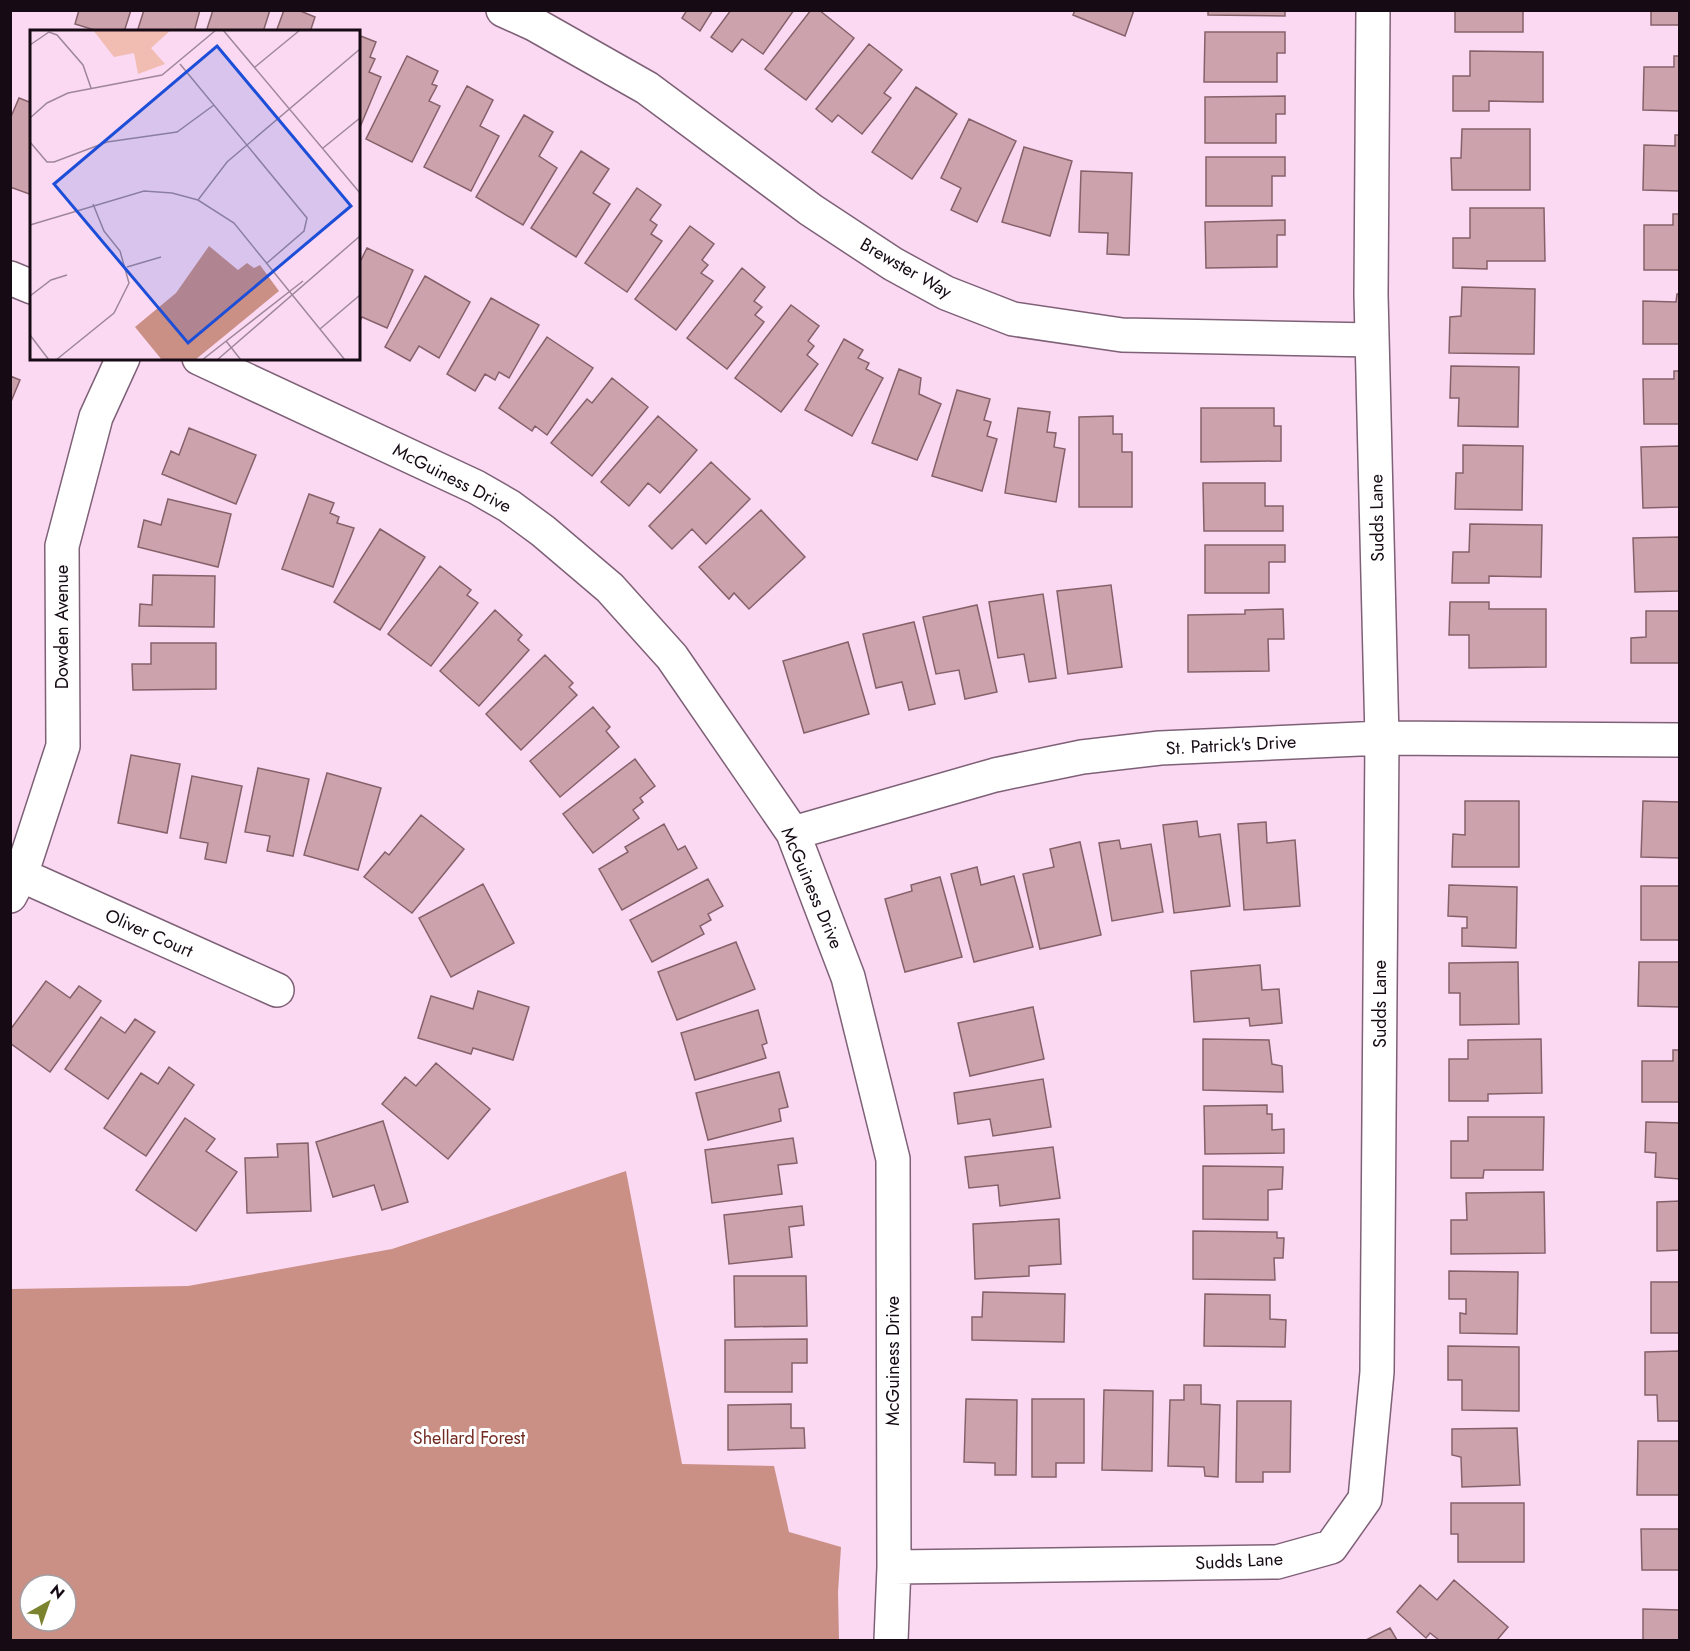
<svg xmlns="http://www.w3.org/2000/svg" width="1690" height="1651" font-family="Jost,sans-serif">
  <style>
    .forest { fill: #ca8f85; fill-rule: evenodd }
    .building { fill: #cca3ad; stroke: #86616a; stroke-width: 1.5 }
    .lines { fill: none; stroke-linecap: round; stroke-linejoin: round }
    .minor-casing { stroke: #7e6177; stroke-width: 36 }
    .minor { stroke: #fff; stroke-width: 33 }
    .labels { text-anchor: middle; stroke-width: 6; stroke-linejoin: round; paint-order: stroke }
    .street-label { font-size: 18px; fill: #160b14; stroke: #fff }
    .park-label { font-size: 18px; fill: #722a21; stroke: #fff }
    .inset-road { fill: none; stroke: #9f879a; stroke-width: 1.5 }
    .view { fill: #1d4ed8; fill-opacity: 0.15; stroke: #1d4ed8; stroke-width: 3 }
    .inset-edge { fill: none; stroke: #160b14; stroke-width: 3 }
  </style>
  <rect width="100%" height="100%" fill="#fbd9f3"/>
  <!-- forest -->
  <path class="forest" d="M626,1171L682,1464L774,1466L789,1532L841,1547L838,1592L839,1640H11V1289L188,1286L392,1249ZM30,1585H66V1621H30Z"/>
  <!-- building -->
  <path class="building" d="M79,10H131L124,32H101L75,24Z
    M144,10H200L194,32H137Z
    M213,10H270L263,32H206Z
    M284,10H298L315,17L310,32H276Z
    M687,10H713L700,31L682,18Z
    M731,10H794L763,54L742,39L732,52L711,37Z
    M811,10H819L854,38L806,100L765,69Z
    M1075,10H1134L1125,36L1073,15Z
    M1208,10H1285V16L1208,15Z
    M1455,10H1523V32H1455Z
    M1651,10H1680V25H1651Z
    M1205,32H1285V53H1277V82H1204Z
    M358,35L376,42L370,57L375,59L369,72L381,77L358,132Z
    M869,44L902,70L884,93L891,98L862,134L838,115L832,122L816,109Z
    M1470,51L1543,52V102L1489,101V111H1453V76H1470Z
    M407,56L438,71L432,84L437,86L429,101L440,106L412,162L366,139Z
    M1674,56H1680V111L1643,110L1644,67H1674Z
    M467,86L493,100L480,126L499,136L471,191L424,167Z
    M916,87L957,114L912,179L872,152Z
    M1285,96V114H1276V143H1205V97Z
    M19,98L32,103V195L10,187V119Z
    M524,115L553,132L539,156L557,168L523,225L476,197Z
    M969,119L1016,141L977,222L951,210L961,188L941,178Z
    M1462,129H1530V190H1452L1451,158H1461Z
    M1675,135H1680V191L1643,190L1644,145L1675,146Z
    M1024,147L1072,161L1050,236L1002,222Z
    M581,151L609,169L593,193L610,204L576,257L531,228Z
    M1206,157H1285V176H1272V206H1206Z
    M1081,171L1132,173L1129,255L1107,254L1108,233L1079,232Z
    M637,188L661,205L650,220L657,225L651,234L662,241L627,292L585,263Z
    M1470,208H1544L1545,261H1487V269L1453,268V238H1470Z
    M1673,214H1680V270H1644V225H1673Z
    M1285,220V235H1277V267L1206,268L1205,222Z
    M690,226L714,244L702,260L708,265L701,273L713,281L676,330L635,299Z
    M367,248L413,270L387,328L362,317L358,324V266Z
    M742,268L765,287L754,301L762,307L755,315L764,322L727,369L687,338Z
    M425,276L470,302L439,358L419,346L410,361L385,347Z
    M1462,287L1535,289L1534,354L1449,353L1450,317L1461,316Z
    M1677,294H1680V344H1643V301L1676,302Z
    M491,298L539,325L509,378L499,372L495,380L485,374L475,391L447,374Z
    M791,305L819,326L808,341L814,346L807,355L818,364L781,412L735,378Z
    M547,337L593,368L547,435L535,426L532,431L499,408Z
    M844,339L863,350L858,358L869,363L866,369L883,378L852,436L805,410Z
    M1451,366L1519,367L1518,427L1458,426L1459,398H1450Z
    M899,369L921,378L919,394L941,404L917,460L872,443Z
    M1674,371H1680V424H1644L1643,379H1674Z
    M10,376L20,380L10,404Z
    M612,378L648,407L592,476L551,443L587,399L592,403Z
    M957,390L990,399L984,420L991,422L987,436L997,439L982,491L932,476Z
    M1018,408L1050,412L1047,432L1056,433L1054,447L1065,449L1056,502L1005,493Z
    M1201,408H1274V426H1281V461L1201,462Z
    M658,416L697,450L660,493L648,483L629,506L601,482Z
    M1113,416V434H1122V452H1132V507H1079V417Z
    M189,428L256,455L236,504L162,474L171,451L179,455Z
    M1463,445L1523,446L1522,510L1455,509L1456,473H1463Z
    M1680,446V507L1643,508L1641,447Z
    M711,462L750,499L706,544L692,529L672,549L649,526Z
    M1203,483H1265V506H1283V531H1204Z
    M309,494L334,503L330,513L339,517L337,523L354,528L333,587L282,569Z
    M168,499L231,514L218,567L138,547L144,520L161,525Z
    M761,510L805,557L749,609L734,593L729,599L699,567Z
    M1470,524L1542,525L1541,577L1489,576V583H1452L1453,552H1469Z
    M380,529L425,557L380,630L334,602Z
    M1680,537V591L1635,592L1633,538Z
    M1205,545H1285V562H1269V593H1205Z
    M440,566L471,590L467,595L478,603L431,666L388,634Z
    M153,575L215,576L214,627L139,626L140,604L152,605Z
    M1111,585L1122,667L1068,674L1057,591Z
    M1043,594L1056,678L1029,682L1024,654L998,658L989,602Z
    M1450,602H1489V609H1546V667L1469,668V635H1449Z
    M977,605L997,692L965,699L959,670L936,674L923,617Z
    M1283,609L1284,639H1268L1269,671L1188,672V615L1245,614V610Z
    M495,610L522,635L518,640L529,650L479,706L440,671Z
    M1646,611H1680V663H1631V638L1646,637Z
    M914,622L935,704L909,710L902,682L876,688L863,634Z
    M848,642L869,714L804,733L783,661Z
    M151,643H216V689L133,690L132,664H151Z
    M545,655L573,683L569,687L577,695L521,750L486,714Z
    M593,707L610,727L606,731L619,747L560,797L530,761Z
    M131,755L180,764L167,833L118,823Z
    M635,759L655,786L640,798L643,802L633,810L639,818L593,853L563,814Z
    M258,768L309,779L293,856L267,851L270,836L245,832Z
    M327,773L381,788L358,870L304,855Z
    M192,776L242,786L226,863L205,859L208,843L180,838Z
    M1465,801H1519V867H1452L1453,834L1465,835Z
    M1643,801L1680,802V858L1641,857Z
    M421,815L464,849L412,913L364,877L385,852L389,855Z
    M1197,821L1199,837L1220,834L1230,906L1174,913L1163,825Z
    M1266,822L1267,843L1295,840L1300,906L1244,910L1238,824Z
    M664,824L678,850L685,846L697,868L622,910L599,869L628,852L625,847Z
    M1119,840L1121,849L1151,844L1163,912L1112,921L1099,843Z
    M1080,842L1101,935L1040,949L1023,874L1054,867L1050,849Z
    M977,867L981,885L1014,876L1033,947L974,962L951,874Z
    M940,877L962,957L905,972L885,899L912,891L911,885Z
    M708,879L723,906L708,914L711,920L700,926L704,934L652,962L630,920Z
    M483,884L514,943L451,977L419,918Z
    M1449,885L1517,887L1516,948L1462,946V928H1467V917L1448,916Z
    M1641,886H1680V940H1641Z
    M736,942L755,989L677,1020L658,972Z
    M1518,962L1519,1024L1460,1025V993H1449V963Z
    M1639,962H1680V1014L1679,1007L1638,1006Z
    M1260,965L1262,990L1279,989L1282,1023L1250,1026L1249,1018L1194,1022L1191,971Z
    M46,981L70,998L79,986L101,1001L50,1072L10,1043V1030Z
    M478,991L529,1007L513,1060L473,1048L471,1054L418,1038L431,996L473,1009Z
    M1033,1007L1044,1059L970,1076L958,1023Z
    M758,1010L767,1043L762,1045L766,1058L695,1080L681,1033Z
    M101,1017L125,1033L135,1019L155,1032L108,1099L65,1069Z
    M1203,1039L1269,1040L1272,1064L1282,1066L1283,1092L1203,1090Z
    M1541,1039L1542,1093L1488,1094V1101H1449V1059H1468V1040Z
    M1673,1050H1680V1102H1642V1061H1673Z
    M436,1063L490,1109L448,1159L382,1104L405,1077L416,1086Z
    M169,1067L194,1085L146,1156L104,1128L141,1073L158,1084Z
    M779,1072L788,1107L779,1109L781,1121L708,1140L696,1093Z
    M1043,1079L1051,1127L993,1136L990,1119L958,1124L954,1093Z
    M1267,1105V1114H1272V1130L1284,1129V1153L1205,1154L1204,1106Z
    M1468,1117H1544L1543,1170H1484L1483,1178H1451V1141H1468Z
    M185,1118L215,1139L206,1151L237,1172L196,1231L136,1190Z
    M383,1121L408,1202L382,1210L374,1185L333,1197L316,1142Z
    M1646,1122L1680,1123V1179L1655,1177L1656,1153L1645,1152Z
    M793,1138L797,1163L778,1165L782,1194L712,1203L705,1150Z
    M308,1143L311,1211L247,1213L245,1158L278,1157L277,1144Z
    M1053,1147L1060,1198L1000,1206L998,1185L969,1188L965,1157Z
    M1203,1166L1283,1167L1282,1189L1268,1190V1220L1203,1219Z
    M1544,1192L1545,1253L1451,1254V1220H1467L1466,1193Z
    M1680,1201V1250L1657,1251V1202Z
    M802,1206L804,1225L789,1227L792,1257L729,1264L724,1215Z
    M1059,1219L1061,1264L1029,1266V1276L975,1279L973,1224Z
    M1193,1231L1277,1232V1238H1284L1283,1258H1274L1275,1280L1193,1279Z
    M1449,1271L1518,1272L1517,1334L1460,1333V1313L1466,1314V1299H1449Z
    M734,1276H806L807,1326L735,1327Z
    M1651,1282H1680V1333H1651Z
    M983,1292L1065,1294L1064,1342L972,1340V1317H982Z
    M1205,1294L1270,1295V1319L1286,1320L1285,1347L1204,1346Z
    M807,1339V1363H792V1392H725V1340Z
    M1448,1346L1519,1347V1411L1462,1410V1380H1448Z
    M1680,1351V1421H1658L1657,1395H1645V1352Z
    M1184,1385H1201V1404L1220,1405L1218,1477L1205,1476L1204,1467L1168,1466L1170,1400H1184Z
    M1104,1390L1153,1391L1152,1471L1102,1470Z
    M966,1399L1017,1400L1016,1475H995V1463L964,1462Z
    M1032,1399H1084V1463H1056V1477H1032Z
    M1237,1401H1291L1290,1472H1263V1482H1236Z
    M791,1404V1428H804L805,1448L728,1450V1405Z
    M1517,1428L1520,1485L1462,1487L1461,1457L1452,1455V1429Z
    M1638,1441H1680V1495H1637Z
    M1451,1503H1524V1562H1458V1534H1451Z
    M1641,1529H1680V1570H1642Z
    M1454,1580L1508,1627L1497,1640H1439L1430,1633L1426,1638L1397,1612L1420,1585L1437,1600Z
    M1643,1609L1680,1610V1640H1643Z
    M1390,1628L1397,1640H1366Z"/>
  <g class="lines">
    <defs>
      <path id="minor" d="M503,10L534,24L647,88L811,210L893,264L946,293L1013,319L1122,335L1372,340
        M10,278L32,287
        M199,358L476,487L509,506L543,531L610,588L672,657L793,833L848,977L893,1159L894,1567L891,1640
        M793,833L995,775L1082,757L1160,748L1382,738L1680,740
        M21,875L277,990
        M10,896L21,875L63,746L62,546L96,417L123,358
        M894,1567L1277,1562L1331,1547L1365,1499L1377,1372L1382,738L1371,295L1373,10"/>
    </defs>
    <!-- minor casing -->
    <use href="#minor" class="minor-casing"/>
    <!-- minor -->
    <use href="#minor" class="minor"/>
  </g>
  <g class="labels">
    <!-- street labels -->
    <g class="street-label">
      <text transform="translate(906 268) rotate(30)" y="6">Brewster Way</text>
      <text transform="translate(452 478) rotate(27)" y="6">McGuiness Drive</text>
      <text transform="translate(1377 518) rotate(-91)" y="6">Sudds Lane</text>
      <text transform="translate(62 627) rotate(-90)" y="6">Dowden Avenue</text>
      <text transform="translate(1231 745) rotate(-3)" y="6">St. Patrick's Drive</text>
      <text transform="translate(812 888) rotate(67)" y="6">McGuiness Drive</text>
      <text transform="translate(149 933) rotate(24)" y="6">Oliver Court</text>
      <text transform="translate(1380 1004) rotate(-90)" y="6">Sudds Lane</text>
      <text transform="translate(893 1361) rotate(-90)" y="6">McGuiness Drive</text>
      <text transform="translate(1239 1561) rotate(-3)" y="6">Sudds Lane</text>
    </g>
    <!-- park labels -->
    <g class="park-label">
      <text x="469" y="1444">Shellard Forest</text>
    </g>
  </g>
  <!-- overview -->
  <g transform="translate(30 30)">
    <rect width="330" height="330" fill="#fbd9f3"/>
    <path d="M63,0H141L121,18L135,34L108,44L104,23L84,27Z" fill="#f1bdb3"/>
    <path d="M179,216L208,240L217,233L224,238L230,235L249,261L165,330H132L105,297L146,263Z" fill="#ca8f85"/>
    <path class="inset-road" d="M193,0L330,163M0,15L19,2L27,5L53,35L61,58M150,34L277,188L274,201L237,233M225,37L270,0M0,88L17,73L38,63L132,45L186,0M0,112L17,132H24L77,112L147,102L184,75M293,118L330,88M168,170L197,132L330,19M0,195L114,161L142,163L168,170L204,193L315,330M97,237L131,227M0,266L21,250L37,245M290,299L330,265M0,305L19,330M196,311L211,330M26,330L84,283L99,253L90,221L74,201L63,174M172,330L273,251M187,330L330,206"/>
    <path class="view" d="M187,16L321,176L158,313L24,154Z"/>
    <rect width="330" height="330" class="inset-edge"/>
  </g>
  <!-- border -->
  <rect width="1690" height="1651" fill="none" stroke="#160b14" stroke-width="24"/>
  <!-- north arrow -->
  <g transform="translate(48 1603) rotate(40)"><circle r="28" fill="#ffffff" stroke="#a29da1" stroke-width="1.5"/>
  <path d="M0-4.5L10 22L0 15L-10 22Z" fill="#7b832e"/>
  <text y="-9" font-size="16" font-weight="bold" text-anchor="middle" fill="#160b14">N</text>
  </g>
</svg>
